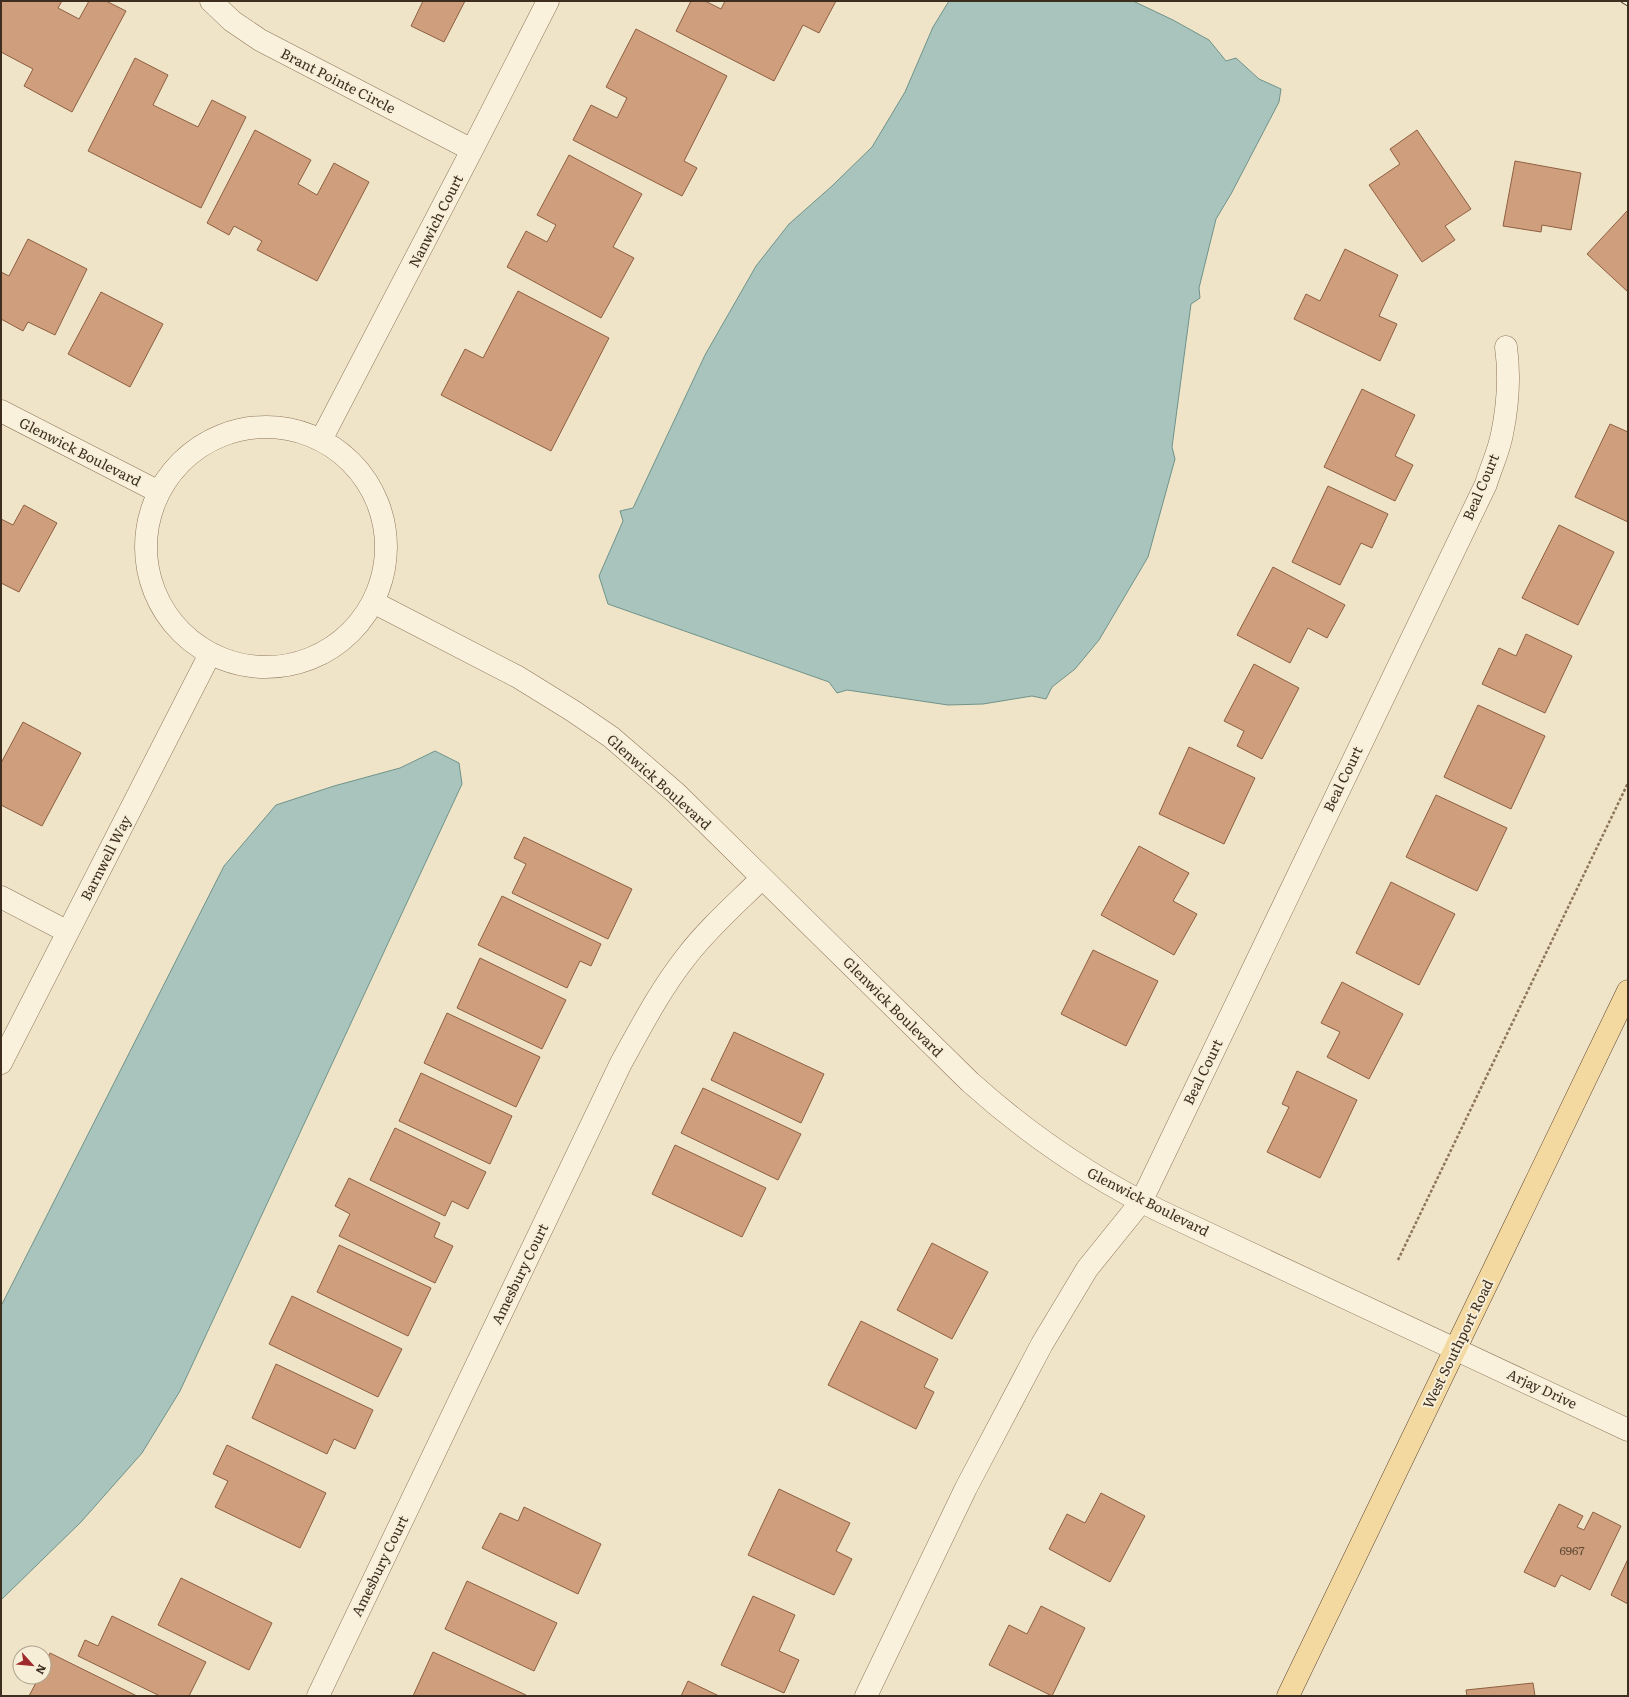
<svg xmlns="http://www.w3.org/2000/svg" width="1629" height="1697" font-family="Literata,serif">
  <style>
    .water { fill: #a9c4bc; stroke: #6f938a }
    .building { fill: #cf9f7d; stroke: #8d5f41 }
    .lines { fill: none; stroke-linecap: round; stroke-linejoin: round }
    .minor-casing { stroke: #8d765c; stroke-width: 23 }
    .major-casing { stroke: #5b4430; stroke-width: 23 }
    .path { stroke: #8d765c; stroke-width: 2.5; stroke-dasharray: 3 2; stroke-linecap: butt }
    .minor { stroke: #faf1dc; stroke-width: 22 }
    .major { stroke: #f3d9a0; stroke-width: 22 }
    .rail-casing { stroke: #3d2e20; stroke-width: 4.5 }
    .rail { stroke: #f7eed8; stroke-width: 3; stroke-dasharray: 9; stroke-linecap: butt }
    .labels { text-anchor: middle; stroke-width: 4; stroke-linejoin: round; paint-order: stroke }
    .number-label { font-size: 12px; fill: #624a37 }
    .street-label { font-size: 14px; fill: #3d2e20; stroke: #f7eed8 }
  </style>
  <rect width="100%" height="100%" fill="#f0e4c8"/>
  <!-- water -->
  <path class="water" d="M949,1H1133L1173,20L1209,40L1226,61L1236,58L1259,79L1281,89L1279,102L1231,194L1216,219L1199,288L1200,298L1191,304L1172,447L1175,459L1148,557L1099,640L1075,669L1052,687L1046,699L1032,696L983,704L948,705L847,690L837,693L829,682L608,604L599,576L623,521L620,511L633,508L705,355L756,266L789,224L832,186L872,147L905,92L933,27Z
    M435,751L459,763L462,784L180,1391L142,1453L81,1522L1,1600V1306L224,866L276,805L334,786L400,768Z"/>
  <!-- building -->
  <path class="building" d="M1,1H62L58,8L79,19L89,1H106L126,11L72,112L24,86L33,69L1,52Z
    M423,1H465L444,42L411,26Z
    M691,1H705L721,9L725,1H836L819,33L803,25L774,81L676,31Z
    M636,29L727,76L684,161L697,168L682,196L573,140L591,105L617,118L627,98L606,87Z
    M135,58L168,75L153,105L198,127L212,100L246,117L201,208L88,151Z
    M255,130L311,160L298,184L317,195L334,163L369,182L317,281L257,250L262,241L234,226L229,235L207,223Z
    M1417,130L1471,209L1445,226L1455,240L1422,262L1369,185L1400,164L1390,149Z
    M569,155L642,194L613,247L634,258L601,318L507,267L526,231L547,242L556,225L537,215Z
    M1515,161L1581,173L1571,230L1542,225L1541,232L1503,226Z
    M1628,210V292L1587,254Z
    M28,239L87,269L55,335L28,322L23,331L1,319V272L9,276Z
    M1345,249L1398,275L1379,316L1397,324L1380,361L1294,319L1306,294L1320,301Z
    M518,291L609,338L551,451L441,395L465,349L483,358Z
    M101,292L163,324L130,387L68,354Z
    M1362,389L1415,415L1395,456L1413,465L1395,501L1324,467Z
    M1610,424L1628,432V522L1575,497Z
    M1328,486L1388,514L1372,548L1361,543L1340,585L1292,562Z
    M24,505L57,523L19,592L1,583V519L13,525Z
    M1559,525L1614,552L1578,625L1522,598Z
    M1273,567L1345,605L1327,638L1308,628L1290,663L1237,635Z
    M1526,634L1572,656L1545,713L1482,684L1499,648L1516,656Z
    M1254,664L1299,688L1262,759L1237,746L1244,731L1224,721Z
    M1478,705L1545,736L1511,809L1444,777Z
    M23,722L81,753L42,826L1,805V763Z
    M1189,747L1255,778L1224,844L1159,814Z
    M1436,795L1507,828L1477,891L1406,857Z
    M524,837L632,889L608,939L512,893L526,864L514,858Z
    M1139,846L1189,873L1173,901L1197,914L1174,955L1101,915Z
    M1391,882L1455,914L1419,985L1356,953Z
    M502,896L601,944L591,966L580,961L567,988L478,945Z
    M1093,950L1158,981L1126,1046L1061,1014Z
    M480,958L566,1000L542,1049L457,1008Z
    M1342,982L1403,1014L1369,1079L1327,1057L1340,1032L1321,1023Z
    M447,1013L540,1057L516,1107L424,1063Z
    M734,1032L824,1074L801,1123L711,1080Z
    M1297,1071L1357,1100L1320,1178L1267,1152L1289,1107L1282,1104Z
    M421,1073L512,1116L490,1164L399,1121Z
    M703,1088L801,1134L778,1180L681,1133Z
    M395,1128L486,1172L468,1209L452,1201L445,1216L370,1180Z
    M675,1145L766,1188L742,1237L652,1194Z
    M349,1178L440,1223L434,1237L453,1246L435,1283L339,1236L350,1214L335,1206Z
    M932,1243L988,1272L952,1339L897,1310Z
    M339,1245L431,1288L408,1336L317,1292Z
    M292,1296L402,1349L378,1397L269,1344Z
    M861,1321L938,1359L924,1387L934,1392L916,1429L828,1385Z
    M276,1364L373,1410L355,1449L334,1439L327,1454L252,1418Z
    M227,1445L326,1493L300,1548L215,1507L228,1481L213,1474Z
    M779,1489L850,1523L836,1551L852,1559L834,1595L748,1555Z
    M1101,1493L1145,1516L1110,1582L1049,1549L1067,1514L1085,1523Z
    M1559,1504L1583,1516L1577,1527L1584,1530L1593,1512L1621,1526L1590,1590L1561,1575L1555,1587L1524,1572Z
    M524,1507L601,1544L578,1594L482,1548L500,1513L518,1521Z
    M1628,1559V1604L1611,1595Z
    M181,1578L272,1623L249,1670L158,1625Z
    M467,1581L557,1623L534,1671L445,1629Z
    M753,1596L795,1615L779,1651L799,1660L784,1693L721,1665Z
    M1041,1606L1085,1628L1052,1696L989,1665L1009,1625L1027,1634Z
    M112,1616L206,1662L189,1696H160L78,1656L85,1640L98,1646Z
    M433,1652L526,1695V1696H413Z
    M50,1653L137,1696H29L39,1677H44V1666Z
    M688,1681L719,1696H681Z
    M1533,1683L1535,1696H1467L1466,1690Z"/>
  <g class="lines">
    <defs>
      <path id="minor" d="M211,1L232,21L260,40L472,150
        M1,411L159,492
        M146 547a120 120 0 1 1 240 0a120 120 0 1 1-240 0Z
        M321,440L472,150L548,1
        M373,602L518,677L573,711L611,737L676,793L970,1082C1028,1134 1092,1178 1162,1212L1628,1430
        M1,897L68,932
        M1,1063L210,654
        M318,1696L621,1063C641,1027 660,990 686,957C708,928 736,904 762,878
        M866,1696L966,1488L1042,1344L1087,1269L1141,1202L1486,484C1491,467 1499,451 1502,434C1508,405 1510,376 1506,347"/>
      <path id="major" d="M1288,1696L1628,991"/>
    </defs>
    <!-- minor casing -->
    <use href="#minor" class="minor-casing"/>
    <!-- major casing -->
    <use href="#major" class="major-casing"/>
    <!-- path -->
    <path class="path" d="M1398,1260L1628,783"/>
    <!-- minor -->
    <use href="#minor" class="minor"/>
    <!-- major -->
    <use href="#major" class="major"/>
    <defs>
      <path id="rail" d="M1623,1L1628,4"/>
    </defs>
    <!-- rail casing -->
    <use href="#rail" class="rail-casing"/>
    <!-- rail -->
    <use href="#rail" class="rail"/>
  </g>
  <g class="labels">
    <!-- number labels -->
    <g class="number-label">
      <text x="1572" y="1555">6967</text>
    </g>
    <!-- street labels -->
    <g class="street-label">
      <text transform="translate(338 81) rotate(27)" y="5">Brant Pointe Circle</text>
      <text transform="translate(436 221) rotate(-63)" y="5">Nanwich Court</text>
      <text transform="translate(80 452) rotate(27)" y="5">Glenwick Boulevard</text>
      <text transform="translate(1481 487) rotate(-67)" y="5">Beal Court</text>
      <text transform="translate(1343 779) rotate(-64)" y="5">Beal Court</text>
      <text transform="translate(659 782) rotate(42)" y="5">Glenwick Boulevard</text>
      <text transform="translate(106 858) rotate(-63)" y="5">Barnwell Way</text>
      <text transform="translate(893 1007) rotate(45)" y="5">Glenwick Boulevard</text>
      <text transform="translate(1203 1072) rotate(-64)" y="5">Beal Court</text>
      <text transform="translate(1148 1202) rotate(27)" y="5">Glenwick Boulevard</text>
      <text transform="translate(520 1274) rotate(-64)" y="5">Amesbury Court</text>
      <text transform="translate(1458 1344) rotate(-64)" y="5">West Southport Road</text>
      <text transform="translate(1542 1389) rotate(25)" y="5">Arjay Drive</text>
      <text transform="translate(380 1566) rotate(-64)" y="5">Amesbury Court</text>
    </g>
  </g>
  <!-- border -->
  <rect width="1629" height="1697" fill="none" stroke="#3d2e20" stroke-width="4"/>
  <!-- north arrow -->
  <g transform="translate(32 1665) rotate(117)"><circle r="19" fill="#f7eed8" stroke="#ada18e"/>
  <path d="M0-3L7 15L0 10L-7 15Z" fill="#9e2a2b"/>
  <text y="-6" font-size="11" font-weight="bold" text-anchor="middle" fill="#3d2e20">N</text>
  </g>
</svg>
